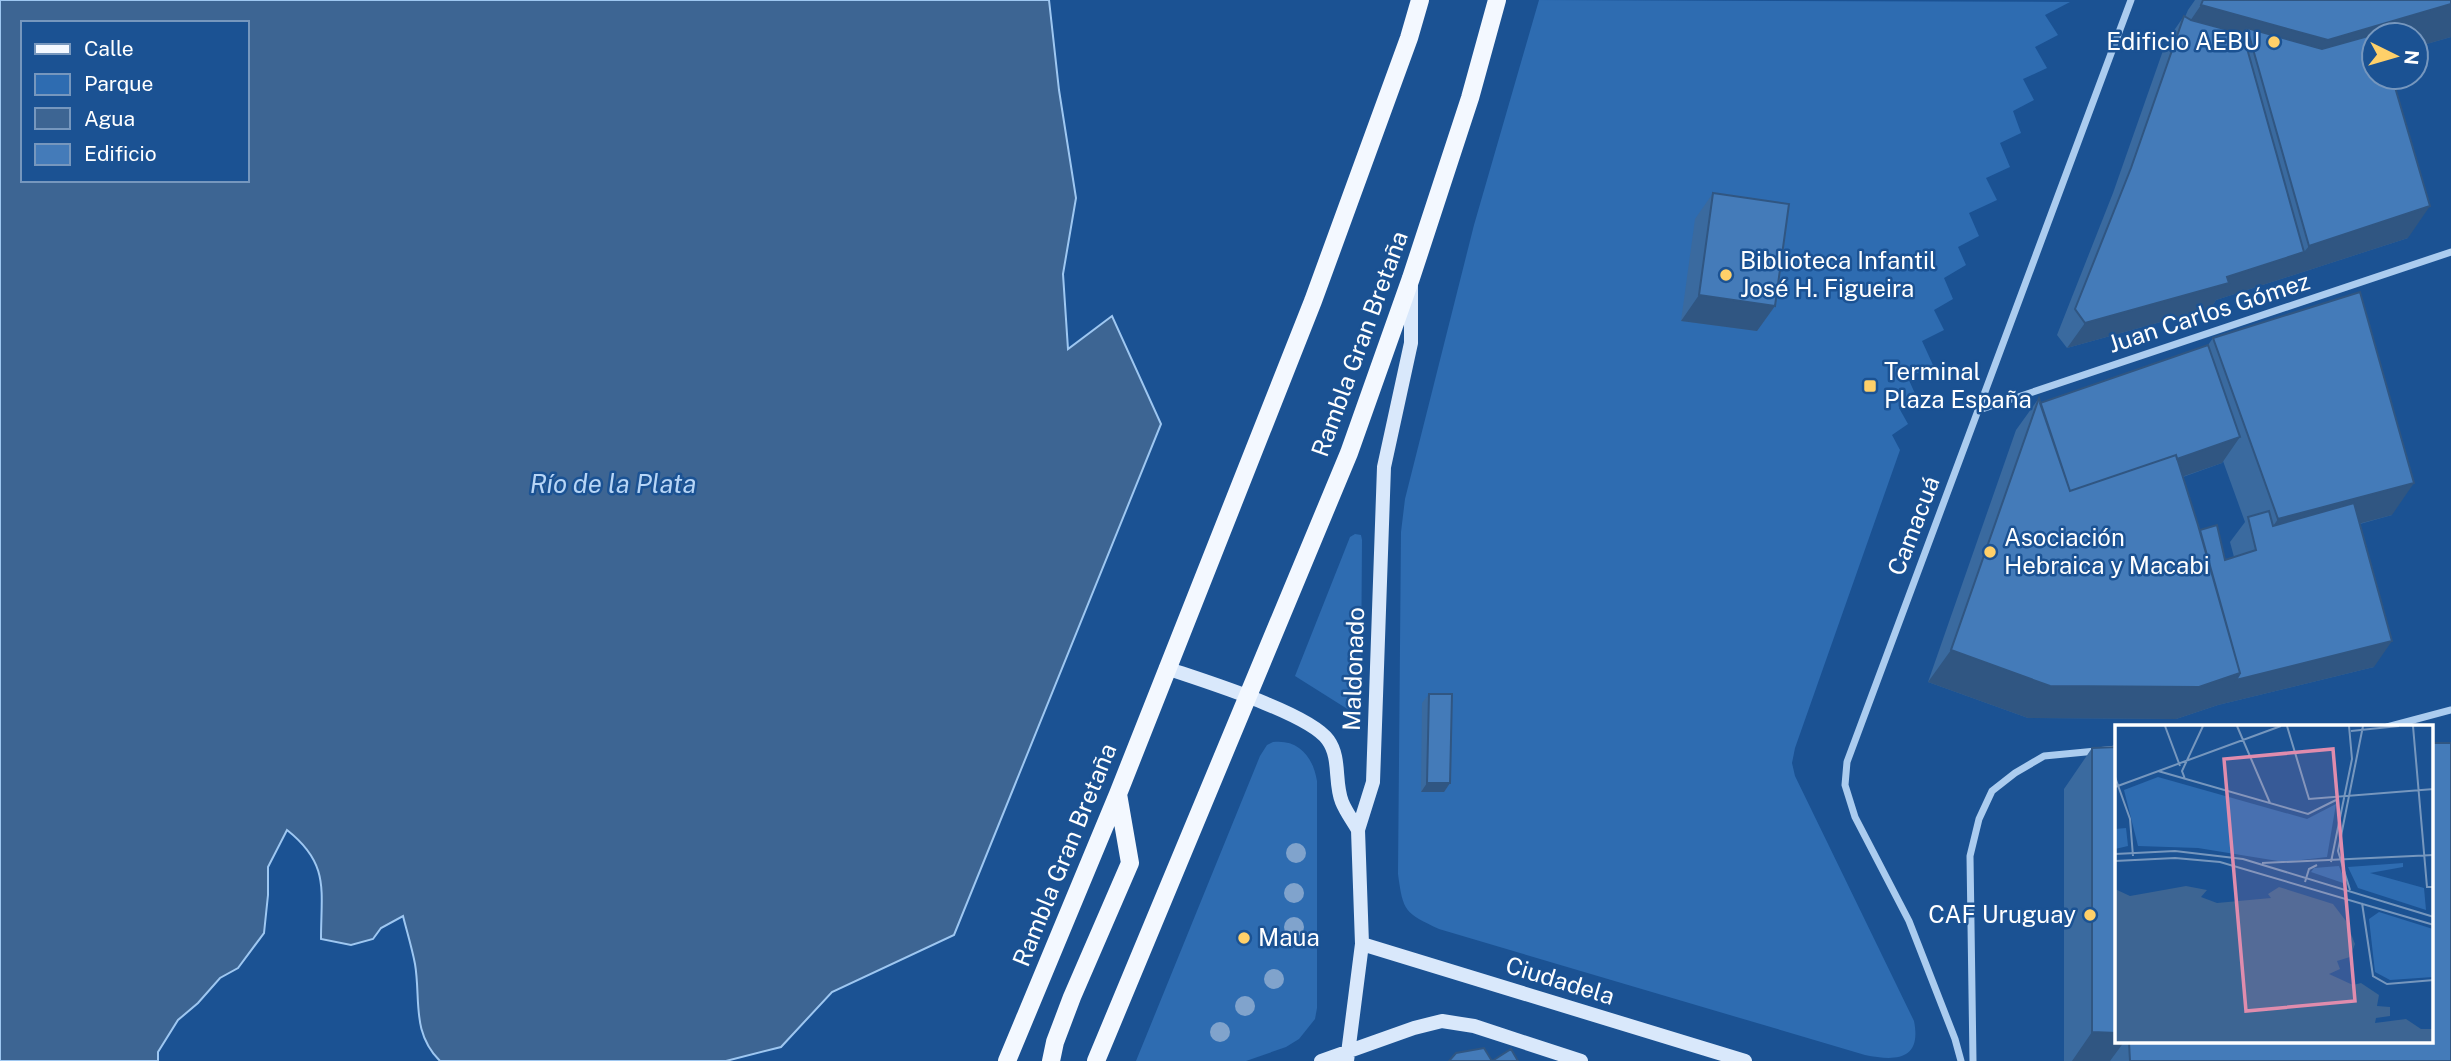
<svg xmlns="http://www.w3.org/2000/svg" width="2451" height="1061" font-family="'Public Sans',sans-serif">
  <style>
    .green { fill: #2e6cb1 }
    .water { fill: #3d6593; stroke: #9ec7f1; stroke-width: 2; fill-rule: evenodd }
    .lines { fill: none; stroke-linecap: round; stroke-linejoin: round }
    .street { stroke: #abccef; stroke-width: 7 }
    .secondary { stroke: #d9e8fb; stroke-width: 14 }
    .primary { stroke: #f3f8ff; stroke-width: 18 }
    .tree { fill: #80a3cc }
    .wall { fill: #3a6a9f; fill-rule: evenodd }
    .shaded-wall { fill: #305682 }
    .building { fill: #447bb9; stroke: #305682; stroke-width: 2 }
    .poi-dot { fill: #ffd069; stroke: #1b5293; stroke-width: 2.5 }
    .labels { text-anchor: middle; stroke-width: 5; stroke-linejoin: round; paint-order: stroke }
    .poi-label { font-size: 24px; fill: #fff; stroke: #1b5293; text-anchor: start }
    .street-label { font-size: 24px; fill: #fff; stroke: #1b5293 }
    .water-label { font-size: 26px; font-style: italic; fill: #b7d5f6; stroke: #1b5293 }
    .inset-road { fill: none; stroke: #7697be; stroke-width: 2 }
    .view { fill: #e08cad; fill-opacity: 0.15; stroke: #e08cad; stroke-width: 3.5 }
    .inset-edge { fill: none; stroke: #fff; stroke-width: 3.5 }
  </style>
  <rect width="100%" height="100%" fill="#1b5293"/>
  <!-- green -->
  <path class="green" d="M1539,0L2070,2L2045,15L2058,35L2035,47L2047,68L2023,79L2034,100L2013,111L2021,133L2000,143L2010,167L1986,178L1997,200L1969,213L1979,236L1958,247L1966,265L1944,278L1953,299L1934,310L1944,330L1922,341L1933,365L1908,378L1917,398L1899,408L1908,424L1892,435L1900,450L1795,748L1792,763L1795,776L1914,1021C1922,1061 1895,1061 1865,1055L1439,929C1405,913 1403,912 1398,874L1401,532L1405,499L1474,225Z
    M1355,534L1361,535L1362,540L1361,676L1358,694L1349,710L1295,676L1350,537Z
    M1273,742C1299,739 1313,757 1317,781V1008L1315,1019L1299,1039L1286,1047L1246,1061H1136L1260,756L1267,745Z"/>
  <!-- water -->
  <path class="water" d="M0,0H1049L1059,90L1076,198L1063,274L1068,349L1112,316L1161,424L954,935L832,992L781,1047L726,1061H440C411,1032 421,999 415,964C412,948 407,932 403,916L381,928L373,939L351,945L321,939C321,890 330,864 287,830L268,867V895L264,933L238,968L220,978L198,1003L178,1020L158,1052V1061H0ZM23,23H247V180H23Z"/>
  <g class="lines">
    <!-- street -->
    <path class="street" d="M1979,410L2451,252
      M2387,727L2451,710
      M1961,1061L1955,1039L1909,921L1855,817L1845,785L1847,762L2131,0
      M1973,1061L1970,856L1979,819L1992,791L2015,773L2044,756L2117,749"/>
    <!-- secondary -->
    <path class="secondary" d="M1166,668C1201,680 1309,713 1328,740C1341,758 1334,782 1342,802C1346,812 1353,821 1358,830
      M1362,944L1745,1061
      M1321,1061L1414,1028L1442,1021L1474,1026L1581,1061
      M1347,1061L1362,944L1358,830L1373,782L1384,467L1411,343V286"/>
    <!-- primary -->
    <path class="primary" d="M1007,1061L1118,794L1313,301L1409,38L1420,0
      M1051,1061L1055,1042L1072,997L1130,863L1118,794
      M1096,1061L1349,453L1411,278L1470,98L1497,0"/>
  </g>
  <!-- trees -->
  <g class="tree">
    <circle cx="1296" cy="853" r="10"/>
    <circle cx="1294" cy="893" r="10"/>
    <circle cx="1294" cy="927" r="10"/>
    <circle cx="1274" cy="979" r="10"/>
    <circle cx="1245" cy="1006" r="10"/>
    <circle cx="1220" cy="1032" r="10"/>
  </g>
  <!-- wall -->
  <path class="wall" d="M2195,0H2451V37L2416,47V35H2374L2408,238L2216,300L2211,308L2067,348L2057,335L2113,193L2166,42L2184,16L2185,17L2188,10Z
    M1713,193L1775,306L1757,331L1681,321L1695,219Z
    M2213,338L2392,515L2360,524L2374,667L2218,705L2176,719L2028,718L1928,682L2016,430L2039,398L2040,403L2208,345ZM2223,461L2245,522L2230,542L2234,557L2225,560L2200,530L2183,477L2222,463Z
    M1429,694L1450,783L1444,792H1421L1422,703Z
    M2092,748L2117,1042H2432L2451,1061H2064V789Z"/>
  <!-- shaded-wall -->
  <path class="shaded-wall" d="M2451,4V37L2416,47V35H2374L2299,81L2247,28L2225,60L2175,43L2201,5Z
    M2430,206L2408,238L2216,300L2211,308L2067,348L2085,323L2304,252L2309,246Z
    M1699,295L1775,306L1757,331L1681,321Z
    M2240,437L2222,463L2048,523L2066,497Z
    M2414,483L2392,515L2256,551L2278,519Z
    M2392,641L2374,667L2218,705L2176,719L2028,718L1928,682L1951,650L2240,673Z
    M1427,783H1450L1444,792H1421Z
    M2092,1032L2117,1033V1042H2124L2110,1061H2072Z"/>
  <!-- building -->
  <path class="building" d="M2203,0H2451V4L2328,40L2201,5Z
    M2184,16L2191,20L2243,34L2304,252L2227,277L2229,283L2085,323L2075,309L2131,168Z
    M2247,28L2322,49L2379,33V35H2374V77H2392L2430,206L2309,246Z
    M1713,193L1789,204L1775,306L1699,295Z
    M2360,292L2414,483L2278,519L2213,338Z
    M2208,345L2240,437L2177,459L2176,455L2070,491L2040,403Z
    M2039,398L2070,491L2176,455L2198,525L2240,673L2199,687L2050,686L1951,650Z
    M2354,503L2392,641L2236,680L2240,673L2200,530L2217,525L2225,560L2256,550L2248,517L2269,511L2273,526Z
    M1429,694H1452L1450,783H1427Z
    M2432,743H2451V1061H2130L2129,1042H2432Z
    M2117,747V1033L2092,1032V748Z
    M1484,1048L1492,1061L1511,1049L1518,1061H1449L1456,1053Z"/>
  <!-- markers -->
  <g class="poi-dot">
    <circle cx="2274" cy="42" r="7"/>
    <circle cx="1726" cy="275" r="7"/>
    <rect x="1863" y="379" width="14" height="14" rx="3.5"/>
    <circle cx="1990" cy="552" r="7"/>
    <circle cx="2090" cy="915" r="7"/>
    <circle cx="1244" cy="938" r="7"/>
  </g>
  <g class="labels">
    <!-- poi labels -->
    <g class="poi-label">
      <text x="2260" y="50" text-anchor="end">Edificio AEBU</text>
      <text x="1740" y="269">Biblioteca Infantil<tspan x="1740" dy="28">José H. Figueira</tspan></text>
      <text x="1884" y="380">Terminal<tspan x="1884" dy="28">Plaza España</tspan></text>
      <text x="2004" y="546">Asociación<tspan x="2004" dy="28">Hebraica y Macabi</tspan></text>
      <text x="2076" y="923" text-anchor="end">CAF Uruguay</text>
      <text x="1258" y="946">Maua</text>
    </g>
    <!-- street labels -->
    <g class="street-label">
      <text transform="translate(2209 313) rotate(-18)" y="8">Juan Carlos Gómez</text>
      <text transform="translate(1360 344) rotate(-70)" y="8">Rambla Gran Bretaña</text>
      <text transform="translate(1914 526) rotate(-69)" y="8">Camacuá</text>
      <text transform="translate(1354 669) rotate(-88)" y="8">Maldonado</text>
      <text transform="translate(1065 855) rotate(-68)" y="8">Rambla Gran Bretaña</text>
      <text transform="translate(1560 981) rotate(17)" y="8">Ciudadela</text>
    </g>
    <!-- water labels -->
    <g class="water-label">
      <text x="613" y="493">Río de la Plata</text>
    </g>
  </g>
  <!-- overview -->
  <g transform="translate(2115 725)">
    <rect width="318" height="318" fill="#1b5293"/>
    <path d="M43,52L192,94L221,79L212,132L169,137L83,123L23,121L9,65ZM11,103L13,121L0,124V104ZM288,138V142L255,148L309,163L311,185L243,163L233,142ZM224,141L231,159L196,147L199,143ZM264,187L318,204V252L275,255L260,247L254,194Z" fill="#2e6cb1"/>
    <path d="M71,161L92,165L86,172L102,178L156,173L153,169L164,162L218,179L231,196L240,219L235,232L222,236L225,244L214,249L238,260L246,258L264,270L262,281L275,282V291L261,293L260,298L291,294L306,304H318V318H0V164L15,171Z" fill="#3d6593"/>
    <path class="inset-road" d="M50,1L65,41M122,1L155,78M172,1L194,74L319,64M298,1L312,162H319M236,6L284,1M43,46L193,89L221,75M0,52L15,94L18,131M70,54L67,46L88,1M0,62L166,1M0,129L60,126L128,134L319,192M0,136L60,133L105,137L319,200M216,137L237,34L234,1M147,138L319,130M190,157L194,144L202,140M235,165L223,126L248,1M247,178L258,251L272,259L319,255"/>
    <path class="view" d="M218,24L240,276L131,286L109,34Z"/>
    <rect width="318" height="318" class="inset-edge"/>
  </g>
  <!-- legend -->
  <rect x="21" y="21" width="228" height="161" fill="#1b5293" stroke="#7697be" stroke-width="2"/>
  <rect x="35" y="44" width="35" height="10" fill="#f3f8ff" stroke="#7697be" stroke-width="2"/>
  <text x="84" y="56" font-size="21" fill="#ffffff">Calle</text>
  <rect x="35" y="74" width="35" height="21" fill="#2e6cb1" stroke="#7697be" stroke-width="2"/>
  <text x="84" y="91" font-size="21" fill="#ffffff">Parque</text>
  <rect x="35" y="108" width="35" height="21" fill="#3d6593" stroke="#7697be" stroke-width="2"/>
  <text x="84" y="126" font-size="21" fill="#ffffff">Agua</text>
  <rect x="35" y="144" width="35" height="21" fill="#447bb9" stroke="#7697be" stroke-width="2"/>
  <text x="84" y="161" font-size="21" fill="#ffffff">Edificio</text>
  <!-- north arrow -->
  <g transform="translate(2395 56) rotate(95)"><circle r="33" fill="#1b5293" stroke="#7697be" stroke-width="2"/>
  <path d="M0-5L12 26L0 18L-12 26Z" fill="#ffd069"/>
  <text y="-10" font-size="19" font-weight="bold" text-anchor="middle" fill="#ffffff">N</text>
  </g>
</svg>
